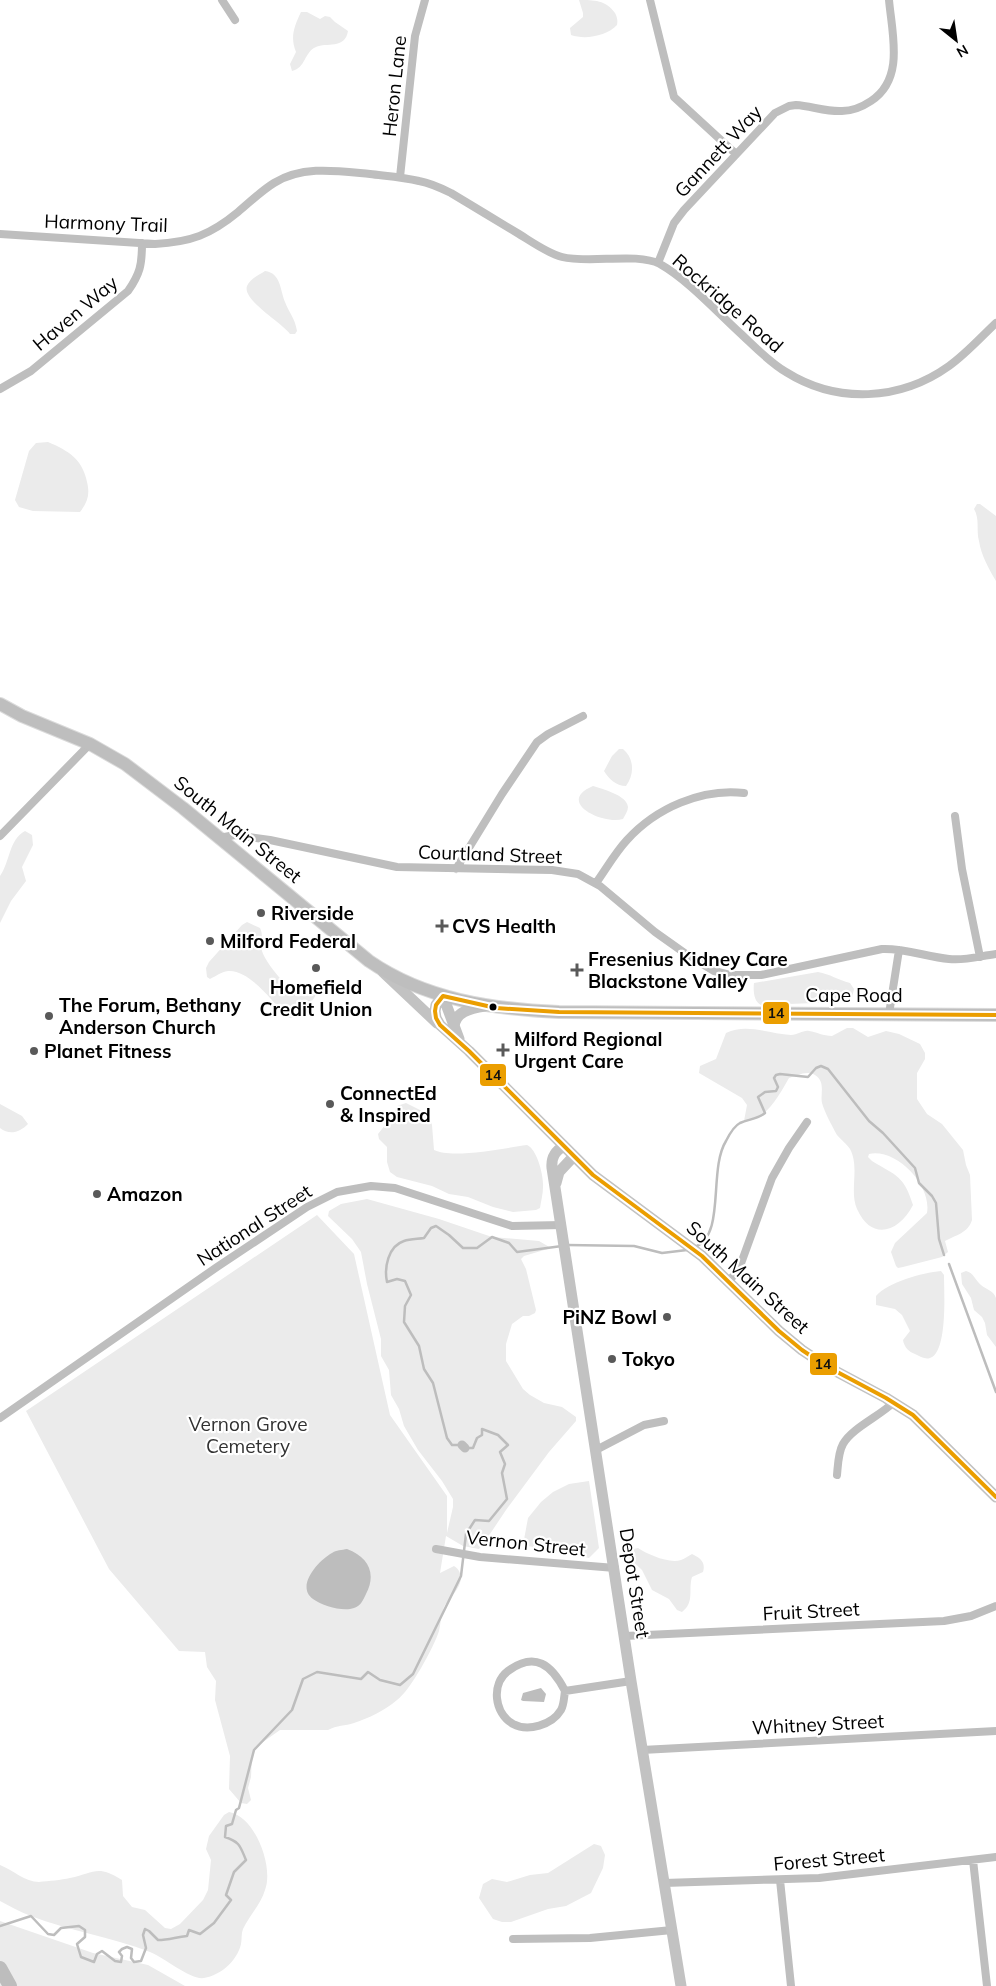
<svg xmlns="http://www.w3.org/2000/svg" width="996" height="1986" font-family="Mulish,sans-serif">
  <style>
    .green { fill: #ebebeb }
    .water { fill: #bdbdbd }
    .lines { fill: none; stroke-linecap: round; stroke-linejoin: round }
    .stream { stroke: #bdbdbd; stroke-width: 2.5 }
    .canal { stroke: #bdbdbd; stroke-width: 9 }
    .river { stroke: #bdbdbd; stroke-width: 14 }
    .primary-casing { stroke: #dbdbdb; stroke-width: 14 }
    .street { stroke: #bebebe; stroke-width: 8 }
    .secondary { stroke: #c2c2c2; stroke-width: 11 }
    .primary { stroke: #bebebe; stroke-width: 12 }
    .bus-1-casing { stroke: #fff; stroke-width: 8 }
    .bus-1 { stroke: #eb9e00; stroke-width: 4 }
    .poi-dot { fill: #595959; stroke: #fff; stroke-width: 2 }
    .bus-dot { fill: #000; stroke: #fff; stroke-width: 2 }
    .labels { text-anchor: middle; stroke-width: 4.5; stroke-linejoin: round; paint-order: stroke }
    .street-label { font-size: 19px; fill: #000; stroke: #fff }
    .poi-label { font-size: 19px; font-weight: bold; fill: #000; stroke: #fff; text-anchor: start }
    .park-label { font-size: 19px; fill: #313131; stroke: #fff }
    .line-badge { stroke: #fff; stroke-width: 2 }
    .pale-badge-label { font-size: 14px; text-anchor: middle; font-weight: bold; fill: #111 }
  </style>
  <rect width="100%" height="100%" fill="#fff"/>
  <!-- green -->
  <path class="green" d="M579,0C594,0 606,0 615,13C617,17 618,20 617,25C607,36 585,40 571,35L570,28L583,17V13Z
    M301,12H307L320,19L325,16L330,17L335,22L348,31C345,50 326,42 316,47C304,52 306,68 292,71L290,64L296,52C290,37 294,27 301,12Z
    M265,271C281,273 280,290 285,302C289,313 295,318 297,331L295,334H290C281,322 242,300 247,286C250,279 259,275 265,271Z
    M48,442C69,451 82,459 87,482C90,494 88,502 80,512L33,511L19,507L15,500L29,451L36,443Z
    M977,504H980L996,516V581C989,569 981,555 979,541C976,530 980,519 974,509Z
    M619,749H623C634,758 635,774 626,786C616,786 609,779 604,771L612,756Z
    M593,786C602,789 627,795 628,807C628,811 625,815 623,819C603,825 555,802 593,786Z
    M25,831L32,835L33,845L22,867L26,881L11,901L0,923V876C10,862 9,839 25,831Z
    M247,922L260,928C264,936 260,943 262,951C265,962 290,993 300,994C307,995 313,991 319,990C314,999 301,1018 289,1018L286,1016C273,1002 249,969 228,971C221,972 216,976 210,979L207,977L206,968L209,962L242,925Z
    M818,972C830,974 838,980 850,983L854,989L852,998L842,1002L761,1005C754,1002 753,991 754,983Z
    M847,1028H853L868,1037L886,1031L899,1034L920,1044L925,1053V1059L917,1073V1099L927,1114L942,1124L963,1150L966,1165L970,1175L972,1220C968,1233 956,1235 945,1241L948,1252L942,1257L903,1267L898,1268L896,1266L891,1252L895,1243L927,1213C932,1185 896,1148 869,1154L868,1157L872,1161C897,1176 904,1176 913,1205C899,1232 872,1242 857,1209C849,1191 860,1168 850,1149C847,1144 841,1140 837,1135C832,1126 825,1113 822,1103C820,1094 826,1082 815,1075C806,1070 797,1076 789,1078C780,1094 765,1122 744,1121L747,1105L742,1098L699,1073L700,1066L716,1059L726,1033C747,1023 769,1034 791,1035C798,1035 803,1030 809,1031C817,1032 823,1036 832,1036Z
    M406,1103L428,1114L432,1125L434,1150C452,1159 505,1148 527,1145C537,1149 544,1176 543,1187C543,1194 541,1201 540,1208L536,1210L513,1212L493,1207L468,1197L449,1194L432,1186L397,1177L390,1172L387,1162V1147L379,1139L378,1134L394,1114L397,1106Z
    M0,1104L22,1116L28,1124C20,1132 10,1136 0,1128Z
    M367,1199L439,1219L492,1237L539,1241L551,1248L524,1256L521,1259L526,1269L536,1310L535,1313L529,1316H523L512,1324L506,1344V1361L523,1389L530,1395L544,1403L562,1407L576,1417V1421L549,1452L506,1510L484,1543L479,1549L463,1546L446,1536L440,1573L454,1566C459,1569 461,1574 461,1579C459,1590 451,1596 445,1605C441,1612 441,1623 439,1631C434,1647 410,1691 397,1700C384,1711 369,1718 354,1723C345,1726 337,1725 328,1730H280L256,1747L252,1754L251,1777L248,1788L251,1800L247,1804L241,1803L229,1789L230,1756L215,1700L216,1681L207,1667L205,1652L179,1651L109,1569L26,1411L317,1215L354,1254L390,1415L447,1496V1533L453,1507V1499L442,1481L418,1450L404,1426L399,1409L391,1395L389,1370L381,1356V1339L367,1284L361,1252L352,1239L328,1216L329,1211L341,1204Z
    M941,1271L944,1275C944,1291 948,1352 930,1358C925,1360 920,1356 915,1354C909,1352 904,1347 903,1340L910,1331L902,1315L895,1309L876,1305V1296C888,1282 922,1273 941,1271Z
    M966,1271C974,1273 975,1280 981,1285C987,1290 993,1290 996,1298V1347L987,1335L985,1323L982,1317L974,1310L971,1298L962,1284L961,1273Z
    M589,1481L599,1548L589,1558L523,1545L528,1518L541,1502L553,1492L569,1484Z
    M638,1548C647,1554 669,1564 681,1560C684,1559 688,1556 692,1554C700,1558 706,1562 703,1572L692,1577C688,1590 695,1602 682,1612L677,1610L669,1599L652,1590L642,1570L626,1555C629,1550 632,1549 638,1548Z
    M229,1812C255,1816 274,1867 265,1890C261,1904 249,1916 243,1929C241,1934 242,1939 241,1944C237,1961 221,1975 204,1978C190,1980 165,1958 150,1952C112,1937 69,1931 31,1916C20,1912 10,1906 0,1901V1865C13,1870 25,1882 39,1882C49,1881 61,1880 70,1878C94,1873 97,1864 122,1880L123,1896L132,1907L145,1910L165,1928L171,1929L180,1924L203,1900L208,1890L211,1860L206,1849L209,1836L224,1815Z
    M594,1844L601,1846L605,1855L603,1868L591,1893L566,1906L548,1909L511,1922H502L493,1919L479,1898L483,1884L492,1879L507,1882L530,1875L548,1873Z
    M0,1921L93,1953L148,1965L185,1986H0Z"/>
  <!-- water -->
  <path class="water" d="M347,1549C368,1557 377,1573 366,1594C363,1600 361,1606 354,1608C343,1612 323,1606 313,1599C295,1586 319,1560 332,1553C336,1550 342,1550 347,1549Z
    M541,1688L546,1694L544,1702L523,1701L521,1700L523,1693Z"/>
  <g class="lines">
    <!-- stream -->
    <path class="stream" d="M567,1245L634,1246L662,1253L687,1250
      M695,1247C726,1235 708,1170 726,1141C729,1135 734,1126 740,1123C749,1119 758,1119 765,1113L758,1097L765,1092L776,1091L778,1087L774,1078L776,1075L780,1074L808,1077L816,1068L821,1066L828,1069L869,1121L883,1133L915,1168L919,1183L932,1196L936,1203L939,1239L944,1255
      M949,1264L996,1392
      M462,1445H452L447,1438L433,1383L424,1369L419,1346L404,1322L405,1306L411,1295L405,1281L397,1279L387,1282C384,1268 388,1246 404,1241C410,1239 418,1239 424,1238L431,1228L436,1226L449,1235L463,1248H477L492,1237L509,1243L517,1252L562,1246
      M0,1926L31,1916L48,1934L54,1935L61,1928L79,1926L85,1930V1937L77,1944L81,1957L94,1962L97,1954L102,1951L115,1961L121,1962L122,1956L119,1952L122,1949L127,1947L132,1949L131,1958L134,1962L141,1961L146,1948L143,1935L145,1929L149,1931L158,1940C169,1940 176,1937 187,1936L189,1930L200,1934L214,1923L231,1900L226,1895L234,1872L246,1860C240,1846 240,1842 225,1837L226,1826L232,1824L236,1810L239,1808L254,1750L292,1710L303,1679L317,1672L361,1679L368,1672L380,1680L400,1685L413,1674L461,1576L466,1534L475,1520L489,1521L507,1499L502,1473L505,1464L500,1452L508,1445L498,1435L482,1429V1435L477,1438L473,1448H465"/>
    <!-- canal -->
    <path class="canal" d="M462,1445L465,1448"/>
    <!-- river -->
    <path class="river" d="M0,1968L10,1986"/>
    <defs>
      <path id="primary" d="M0,704L22,716L90,744L125,764L183,808L369,961C426,1000 492,1009 559,1012L996,1015"/>
    </defs>
    <!-- primary casing -->
    <use href="#primary" class="primary-casing"/>
    <!-- street -->
    <path class="street" d="M222,0L235,20
      M650,0L674,97L736,154
      M400,177L415,36L425,0
      M0,234L155,244C191,242 210,235 238,212C250,202 261,191 274,183C303,165 338,171 370,174C386,176 403,177 419,181C430,183 441,188 451,193C474,207 496,220 519,234C532,242 547,253 562,257C590,264 636,252 660,264C688,280 716,311 740,333C755,347 769,362 786,372C837,404 900,401 949,366C966,354 981,337 996,323
      M658,263L674,223L684,210L775,113L789,106L796,105C811,106 827,112 842,111C853,111 862,107 871,101C905,79 892,34 889,0
      M0,389L31,371L128,291C140,274 142,265 142,243
      M955,816L962,869L980,957
      M0,836L90,744
      M219,838L235,835L270,840L397,867L552,870L578,874L600,886L655,932L686,954L714,971L730,975H761L882,949C905,948 927,957 949,959C965,961 980,956 996,954
      M456,869L502,794L537,742L548,734L583,716
      M596,883C606,869 615,853 627,840C656,808 702,788 744,793
      M889,1014L899,950
      M729,1281L739,1269L772,1178L789,1148L807,1122
      M0,1418L217,1267L307,1207L337,1192L371,1186L395,1188L512,1226L562,1225
      M596,1450L644,1425L664,1421
      M837,1475C838,1465 838,1453 843,1444C852,1428 880,1416 894,1402
      M436,1549L480,1557L615,1568
      M625,1636L944,1621L971,1616L996,1606
      M565,1691C564,1697 564,1705 561,1710C552,1725 528,1732 513,1724C494,1713 491,1684 508,1671C535,1651 552,1665 565,1691L631,1681
      M642,1750L996,1731
      M973,1860L987,1986
      M780,1880L791,1986
      M664,1883L819,1878L996,1857
      M513,1939L590,1938L672,1930"/>
    <!-- secondary -->
    <path class="secondary" d="M383,972L437,1023
      M443,996L436,1005L435,1011L436,1018L440,1025L469,1051L593,1175L702,1256L779,1331L802,1350L826,1366L886,1398L913,1415L996,1497
      M443,996L459,1039
      M454,1029C453,1012 471,1008 485,1006
      M564,1146C555,1151 551,1157 552,1168L631,1681L681,1986
      M556,1183L559,1172L574,1156"/>
    <!-- primary -->
    <use href="#primary" class="primary"/>
    <defs>
      <path id="bus-1" d="M996,1015L559,1012L496,1008L443,996L436,1005L435,1011L436,1018L440,1025L469,1051L593,1175L702,1256L779,1331L802,1350L826,1366L886,1398L913,1415L996,1497"/>
    </defs>
    <!-- bus-1 casing -->
    <use href="#bus-1" class="bus-1-casing"/>
    <!-- bus-1 -->
    <use href="#bus-1" class="bus-1"/>
  </g>
  <!-- markers -->
  <g class="poi-dot">
    <circle cx="261" cy="913" r="5"/>
    <path d="M439.5 918.5h5v5h5v5h-5v5h-5v-5h-5v-5h5z"/>
    <circle cx="210" cy="941" r="5"/>
    <circle cx="316" cy="968" r="5"/>
    <path d="M574.5 962.5h5v5h5v5h-5v5h-5v-5h-5v-5h5z"/>
    <circle cx="49" cy="1016" r="5"/>
    <path d="M500.5 1042.5h5v5h5v5h-5v5h-5v-5h-5v-5h5z"/>
    <circle cx="34" cy="1051" r="5"/>
    <circle cx="330" cy="1104" r="5"/>
    <circle cx="97" cy="1194" r="5"/>
    <circle cx="667" cy="1317" r="5"/>
    <circle cx="612" cy="1359" r="5"/>
  </g>
  <circle class="bus-dot" cx="493" cy="1007" r="4.5"/>
  <g class="labels">
    <!-- street labels -->
    <g class="street-label">
      <text transform="translate(394 86) rotate(-84)" y="7">Heron Lane</text>
      <text transform="translate(718 151) rotate(-47)" y="7">Gannett Way</text>
      <text transform="translate(106 223) rotate(2)" y="7">Harmony Trail</text>
      <text transform="translate(728 303) rotate(41)" y="7">Rockridge Road</text>
      <text transform="translate(75 313) rotate(-40)" y="7">Haven Way</text>
      <text transform="translate(238 829) rotate(39)" y="7">South Main Street</text>
      <text transform="translate(490 854) rotate(2)" y="7">Courtland Street</text>
      <text x="854" y="1002">Cape Road</text>
      <text transform="translate(254 1225) rotate(-33)" y="7">National Street</text>
      <text transform="translate(748 1277) rotate(42)" y="7">South Main Street</text>
      <text transform="translate(526 1543) rotate(6)" y="7">Vernon Street</text>
      <text transform="translate(635 1583) rotate(81)" y="7">Depot Street</text>
      <text transform="translate(811 1611) rotate(-3)" y="7">Fruit Street</text>
      <text transform="translate(818 1724) rotate(-3)" y="7">Whitney Street</text>
      <text transform="translate(829 1859) rotate(-5)" y="7">Forest Street</text>
    </g>
    <!-- poi labels -->
    <g class="poi-label">
      <text x="271" y="920">Riverside</text>
      <text x="452" y="933">CVS Health</text>
      <text x="220" y="948">Milford Federal</text>
      <text x="588" y="966">Fresenius Kidney Care<tspan x="588" dy="22">Blackstone Valley</tspan></text>
      <text x="316" y="994" text-anchor="middle">Homefield<tspan x="316" dy="22">Credit Union</tspan></text>
      <text x="59" y="1012">The Forum, Bethany<tspan x="59" dy="22">Anderson Church</tspan></text>
      <text x="514" y="1046">Milford Regional<tspan x="514" dy="22">Urgent Care</tspan></text>
      <text x="44" y="1058">Planet Fitness</text>
      <text x="340" y="1100">ConnectEd<tspan x="340" dy="22">&amp; Inspired</tspan></text>
      <text x="107" y="1201">Amazon</text>
      <text x="657" y="1324" text-anchor="end">PiNZ Bowl</text>
      <text x="622" y="1366">Tokyo</text>
    </g>
    <!-- park labels -->
    <g class="park-label">
      <text x="248" y="1431">Vernon Grove<tspan x="248" dy="22">Cemetery</tspan></text>
    </g>
  </g>
  <g class="line-badge">
    <rect x="762" y="1001" width="28" height="24" rx="5" fill="#eb9e00"/>
    <rect x="479" y="1063" width="28" height="24" rx="5" fill="#eb9e00"/>
    <rect x="809" y="1352" width="29" height="24" rx="5" fill="#eb9e00"/>
  </g>
  <g class="pale-badge-label">
    <text x="776" y="1018">14</text>
    <text x="493" y="1080">14</text>
    <text x="823" y="1369">14</text>
  </g>
  <!-- north arrow -->
  <g transform="translate(956 40) rotate(150)" stroke="#ffffff" stroke-width="4" paint-order="stroke">
  <path d="M0-4L9 19L0 12L-9 19Z" fill="#000000"/>
  <text y="-8" font-size="14" font-weight="bold" text-anchor="middle" fill="#000000">N</text>
  </g>
</svg>
